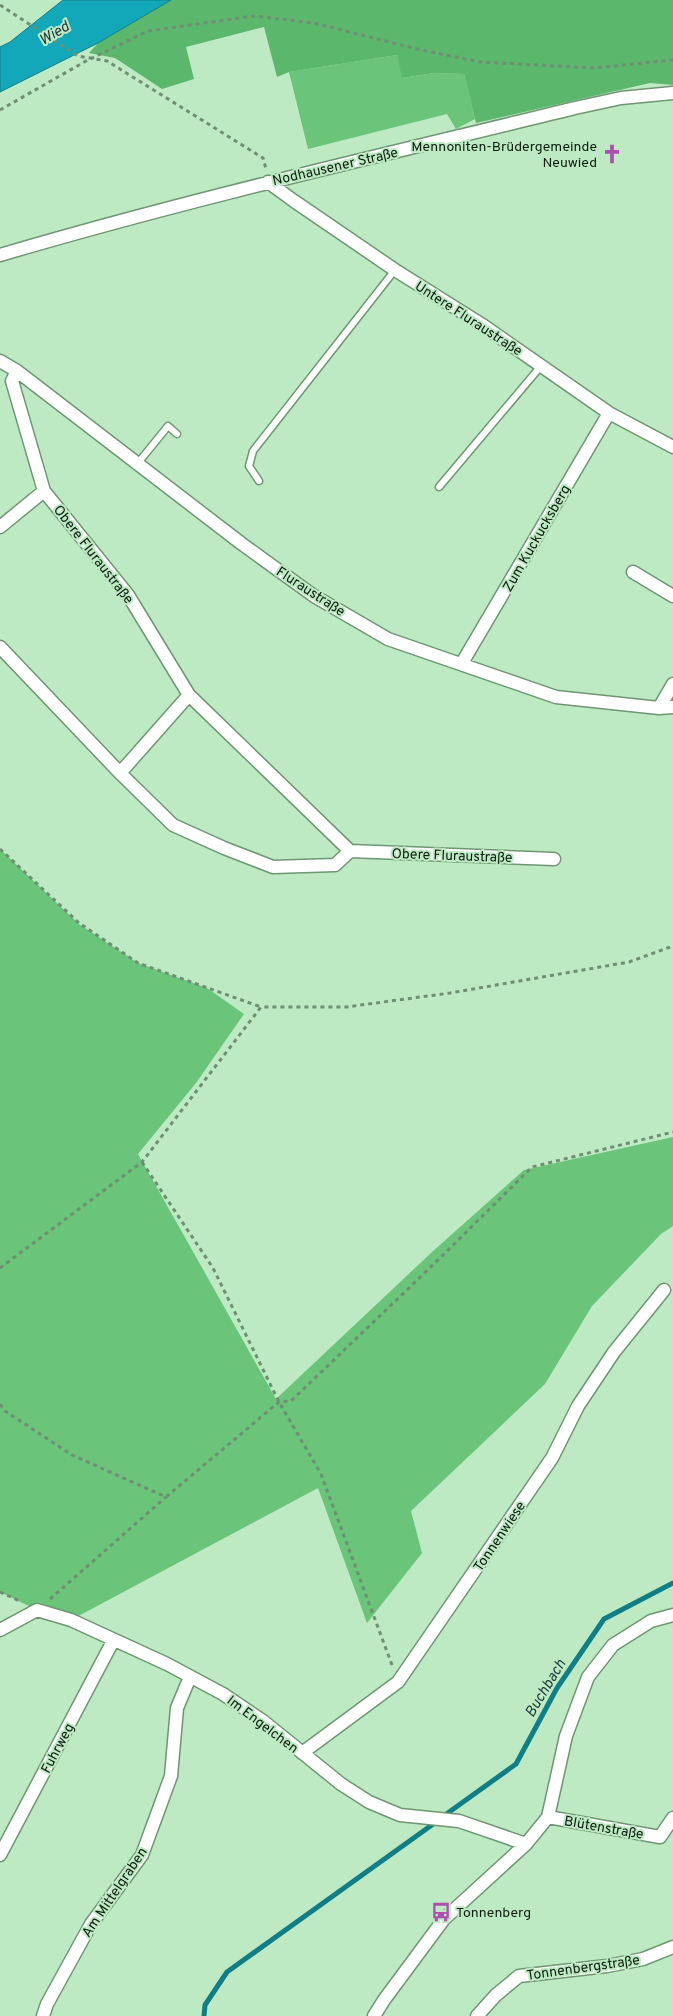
<svg xmlns="http://www.w3.org/2000/svg" width="673" height="2016" font-family="Overpass,sans-serif">
  <style>
    .green { fill: #6ac479 }
    .forest { fill: #5bb76b }
    .water { fill: #12a8b9; stroke: #107e86 }
    .lines { fill: none; stroke-linecap: round; stroke-linejoin: round }
    .stream { stroke: #107e86; stroke-width: 5 }
    .service-casing { stroke: #6e9672; stroke-width: 9 }
    .minor-casing { stroke: #6e9672; stroke-width: 15 }
    .path { stroke: #6f8e73; stroke-width: 3; stroke-dasharray: 4 4; stroke-linecap: butt }
    .service { stroke: #fff; stroke-width: 6 }
    .minor { stroke: #fff; stroke-width: 12 }
    .labels { text-anchor: middle; stroke-width: 4; stroke-linejoin: round; paint-order: stroke }
    .poi-label { font-size: 14px; fill: #0d1d10; stroke: #beeac3; text-anchor: end }
    .street-label { font-size: 14px; fill: #0d1d10; stroke: #beeac3 }
    .water-label { font-size: 15px; font-style: italic; fill: #193539; stroke: #beeac3 }
  </style>
  <rect width="100%" height="100%" fill="#beeac3"/>
  <!-- green -->
  <path class="green" d="M397,55L403,78L434,73L464,74L475,119L456,129L447,114L308,149L289,72Z
    M0,849L79,924L138,963L207,988L244,1014L196,1083L138,1154L276,1399L432,1252L524,1170L673,1137V1226L661,1234L592,1306L545,1384L411,1511L422,1553L367,1623L318,1488L71,1620L37,1610L0,1592Z"/>
  <!-- forest -->
  <path class="forest" d="M171,0H673V85L650,83L476,123L464,74L434,73L402,78L397,55L289,72L277,77L264,27L186,47L194,79L162,89L115,58L89,53L98,43Z"/>
  <!-- water -->
  <path class="water" d="M63,0H171L98,43L0,92V47L10,42Z"/>
  <g class="lines">
    <!-- stream -->
    <path class="stream" d="M445,1815L516,1764L557,1688L604,1619L673,1583
      M204,2016L205,2005L227,1972L436,1822"/>
    <defs>
      <path id="service" d="M138,463L168,426L177,434
        M259,481L249,466L253,451L395,270
        M439,487L541,366"/>
      <path id="minor" d="M268,182L294,201L395,270L481,324L609,413L673,447
        M0,255C190,199 383,155 575,108L621,98L673,93
        M0,361L17,371L242,544L314,596L388,639L556,697L659,708L673,707
        M17,371L12,381L44,491L128,595L189,695L350,851L554,859
        M0,527L44,491
        M633,572L673,596
        M0,647L120,773L173,825L224,848L273,867L335,865L350,851
        M462,663L609,413
        M659,708L673,684
        M120,773L189,695
        M0,1630L37,1610L71,1620L167,1664L223,1694L263,1721L341,1784L369,1802L400,1815L459,1821L526,1844
        M302,1753L398,1682L552,1458L578,1406L614,1352L664,1290
        M548,1817L660,1837L673,1818
        M0,1855L113,1641
        M43,2016L47,2004L91,1924L142,1855L171,1776L177,1708L190,1677
        M374,2016L384,2000L444,1919L526,1844L548,1817L566,1736L588,1677L613,1645L651,1621L673,1615
        M477,2016L496,1995L519,1976L607,1966L643,1959L673,1947"/>
    </defs>
    <!-- service casing -->
    <use href="#service" class="service-casing"/>
    <!-- minor casing -->
    <use href="#minor" class="minor-casing"/>
    <!-- path -->
    <path class="path" d="M0,5L78,56L107,61L263,158L266,169
      M0,110L86,61L148,31L254,16L314,23L417,49L480,62L594,68L673,60
      M0,849L79,923L138,963L261,1007
      M142,1162L213,1268L279,1402L321,1474L392,1665
      M0,1268L142,1162L261,1007H346L450,993L629,962L673,946
      M0,1404L5,1411L72,1455L166,1497L279,1402L291,1401L437,1261L532,1167L673,1132
      M0,1592L22,1602
      M50,1599L166,1497"/>
    <!-- service -->
    <use href="#service" class="service"/>
    <!-- minor -->
    <use href="#minor" class="minor"/>
  </g>
  <!-- icons -->
  <defs>
    <symbol id="church-bare" viewBox="-9 -9 18 18"><path d="M-1.2-6h2.4v3.5h3.3v2.4h-3.3V6h-2.4V-.1h-3.3v-2.4h3.3Z" fill="#b14cb1" stroke="#beeac3" stroke-width="2.5" paint-order="stroke"/></symbol>
    <symbol id="bus-bare" viewBox="-9 -9 18 18"><path d="M-5-6H5V4H4V6H2V4H-2V6H-4V4H-5ZM-3.5-4V0h7V-4ZM-3.5 1.2v1.5H-2V1.2ZM2 1.2v1.5H3.5V1.2Z" fill="#b14cb1" stroke="#beeac3" stroke-width="2.5" paint-order="stroke"/></symbol>
  </defs>
  <g fill-rule="evenodd">
    <use href="#church-bare" x="598" y="140" width="28" height="28"/>
    <use href="#bus-bare" x="427" y="1898" width="28" height="28"/>
  </g>
  <g class="labels">
    <!-- poi labels -->
    <g class="poi-label">
      <text x="597" y="151">Mennoniten-Brüdergemeinde<tspan x="597" dy="16">Neuwied</tspan></text>
      <text x="456" y="1917" text-anchor="start">Tonnenberg</text>
    </g>
    <!-- street labels -->
    <g class="street-label">
      <text transform="translate(335 166) rotate(-13)" y="5">Nodhausener Straße</text>
      <text transform="translate(469 318) rotate(33)" y="5">Untere Fluraustraße</text>
      <text transform="translate(536 538) rotate(-60)" y="5">Zum Kuckucksberg</text>
      <text transform="translate(94 554) rotate(52)" y="5">Obere Fluraustraße</text>
      <text transform="translate(311 591) rotate(33)" y="5">Fluraustraße</text>
      <text transform="translate(452 855) rotate(2)" y="5">Obere Fluraustraße</text>
      <text transform="translate(499 1536) rotate(-56)" y="5">Tonnenwiese</text>
      <text transform="translate(263 1724) rotate(37)" y="5">Im Engelchen</text>
      <text transform="translate(57 1748) rotate(-62)" y="5">Fuhrweg</text>
      <text transform="translate(604 1827) rotate(10)" y="5">Blütenstraße</text>
      <text transform="translate(114 1892) rotate(-56)" y="5">Am Mittelgraben</text>
      <text transform="translate(583 1967) rotate(-8)" y="5">Tonnenbergstraße</text>
    </g>
    <!-- water labels -->
    <g class="water-label">
      <text transform="translate(54 33) rotate(-31)" y="5">Wied</text>
      <text transform="translate(545 1688) rotate(-59)" y="5">Buchbach</text>
    </g>
  </g>
</svg>
